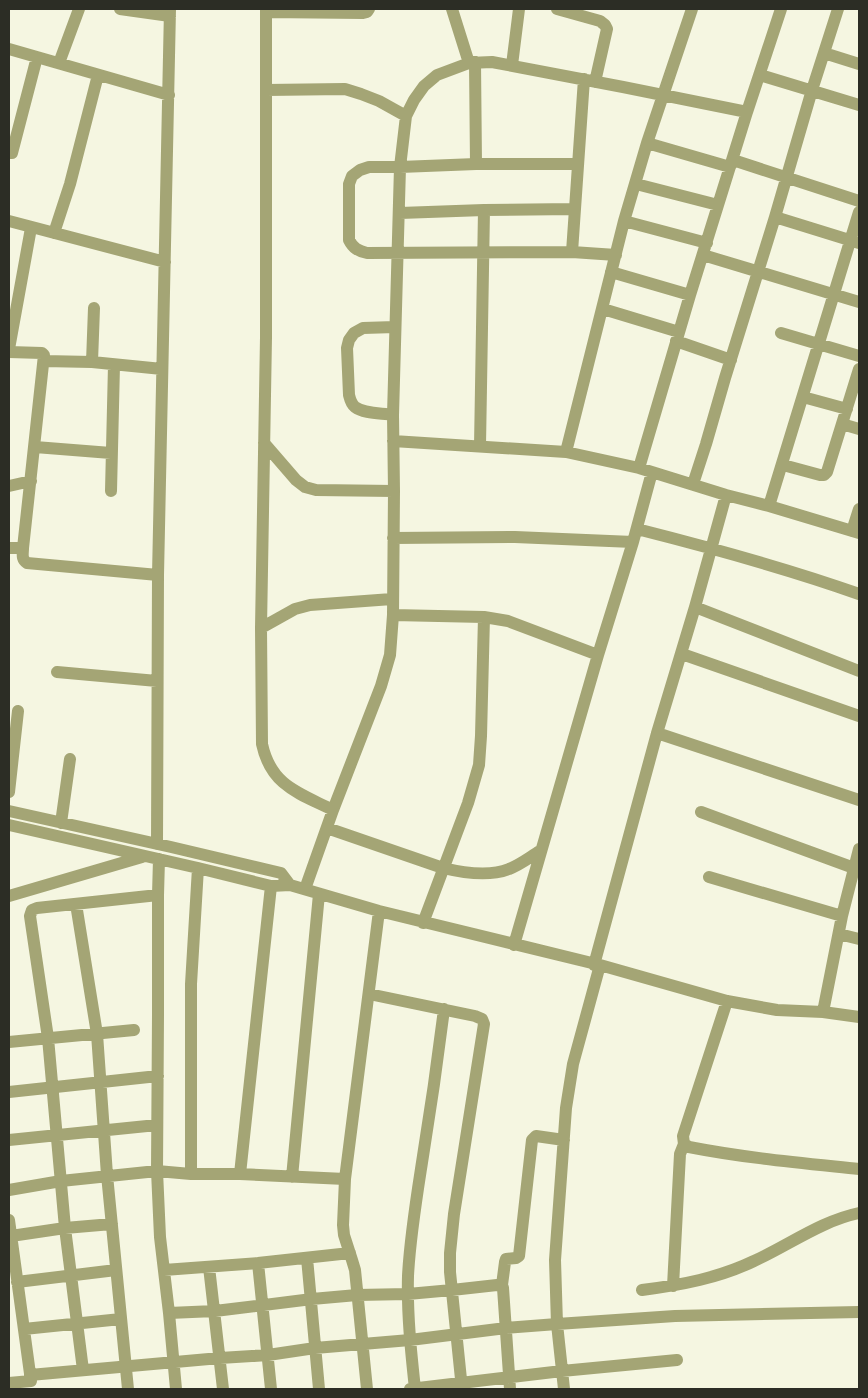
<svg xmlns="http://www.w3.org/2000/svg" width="868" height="1398" font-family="Arial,sans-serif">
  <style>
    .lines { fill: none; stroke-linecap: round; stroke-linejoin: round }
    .minor { stroke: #a4a575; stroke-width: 12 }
  </style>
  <rect width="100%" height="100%" fill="#f5f6e1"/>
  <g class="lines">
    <!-- minor -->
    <path class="minor" d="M120,9L170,16
      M266,9V337L261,628L262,744C271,786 299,793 333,810
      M452,9L469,63
      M557,9L600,21L605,25L607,29L595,82
      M266,12L363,13L367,12L369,9
      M9,49L169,95
      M824,53L859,64
      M475,62L476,164
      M59,63L79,9
      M512,65L519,9
      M760,75L859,105
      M266,90L345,89L361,94L379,101L406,116
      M647,143L730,167
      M9,153H12L37,57
      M733,160L859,201
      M578,164H476L400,167H369L360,170L352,176L349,184V240C353,248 358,251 367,253L572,252L616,255
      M636,184L718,205
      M400,213L484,210L575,209
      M775,217L859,243
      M9,221L165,262
      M624,221L707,243
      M54,233L70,184L98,75
      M572,252L584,79
      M703,255L859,302
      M611,272L690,295
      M603,309L679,332
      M781,333L859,356
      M676,341L731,360
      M9,349L31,228
      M9,352L42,353L44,355L23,548C23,554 21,559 27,563L158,575
      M44,361L92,362L162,369
      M92,362L94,308
      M803,397L847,409
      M393,415C381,413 364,414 355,407C351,404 350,399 349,395L347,348L349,340L354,333L363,328L395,327
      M842,424L859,429
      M393,441L566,452L639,468L726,495L769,506L859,533
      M264,443L296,480L305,487L316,490L394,491
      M480,446L484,210
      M35,447L111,453
      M566,452L624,221L647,143L692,9
      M783,465L820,475H824L827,472L859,369
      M639,468L690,295L747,112
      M693,484L706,444L725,378L775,217L812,90L838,9
      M9,486L31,481
      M111,491L114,365
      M769,506L859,212
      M637,529C712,548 786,568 859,594
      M852,531L859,509
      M393,538L515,537L633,542
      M9,548H23
      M695,607L859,671
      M393,615L484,617L508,621L598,655
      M261,628L295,609L310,605L392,599
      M682,654L859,716
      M57,672L157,681
      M657,733L859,800
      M9,792L18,711
      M9,811L171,847L281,873L290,885
      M701,812L854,868
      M61,823L70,759
      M9,825L198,868L271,886L290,885L379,911L600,965L727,1001L777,1010L823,1012L859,1017
      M327,828L443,868C464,873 489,877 509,869C520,865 530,857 540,851
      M157,844L158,575L170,9
      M159,859L158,895V1015L157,1171L160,1237L169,1313L176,1389
      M709,877L842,916
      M305,889L333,810L381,686L390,655L393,615L394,491L393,415L400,167L406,116L414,100L424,86L437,75L469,63L492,62L623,87L747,112L781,9
      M9,896L142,857
      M76,904L97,1034L107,1175L128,1389
      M423,923L468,803L479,765L481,736L484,617
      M839,934L859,939
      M514,945L598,655L633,542L652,472
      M594,965L657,733L695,607L726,495
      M369,994L475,1016L482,1019L484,1024L454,1214L450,1253V1272L462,1389
      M823,1012L842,916L859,849
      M9,1042L134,1030
      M9,1092L158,1076
      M9,1140L157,1125
      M684,1144L689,1147C745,1158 802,1163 859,1169
      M191,1174V984L198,868
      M240,1174L345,1179
      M292,1177L319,894
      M9,1190L61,1181L157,1171L191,1174H240L271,886
      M9,1220L31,1381L9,1383
      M11,1236L65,1228L112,1224
      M307,1258L319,1389
      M258,1263L271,1389
      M209,1267L223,1389
      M164,1270L258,1263L350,1253
      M17,1282L116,1270
      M673,1286L680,1154L684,1144L683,1136L727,1001
      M642,1290C681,1285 719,1278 754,1261C789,1245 821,1221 859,1213
      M169,1313L215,1311L312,1299L357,1295L408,1294L452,1290L497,1285H502
      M24,1329L121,1319
      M83,1370L65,1228L48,1038L30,916L32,910L37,908L158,895
      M30,1375L220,1358L268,1355L315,1348L410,1340L506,1328L557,1324L675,1316L859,1312
      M367,1389L355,1270L352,1260L344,1235L343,1225L345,1179L379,911
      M410,1389L562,1371L677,1360
      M415,1389C411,1352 407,1314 408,1276C410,1236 417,1195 423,1156C431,1107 438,1058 444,1009
      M510,1389L503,1288L502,1285L505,1262L506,1259L516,1258L519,1256L532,1140L536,1136L564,1140
      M564,1389L557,1324L555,1260L566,1108L573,1064L600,965"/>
  </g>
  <!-- border -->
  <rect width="868" height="1398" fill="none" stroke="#2c2d25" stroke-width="20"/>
</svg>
